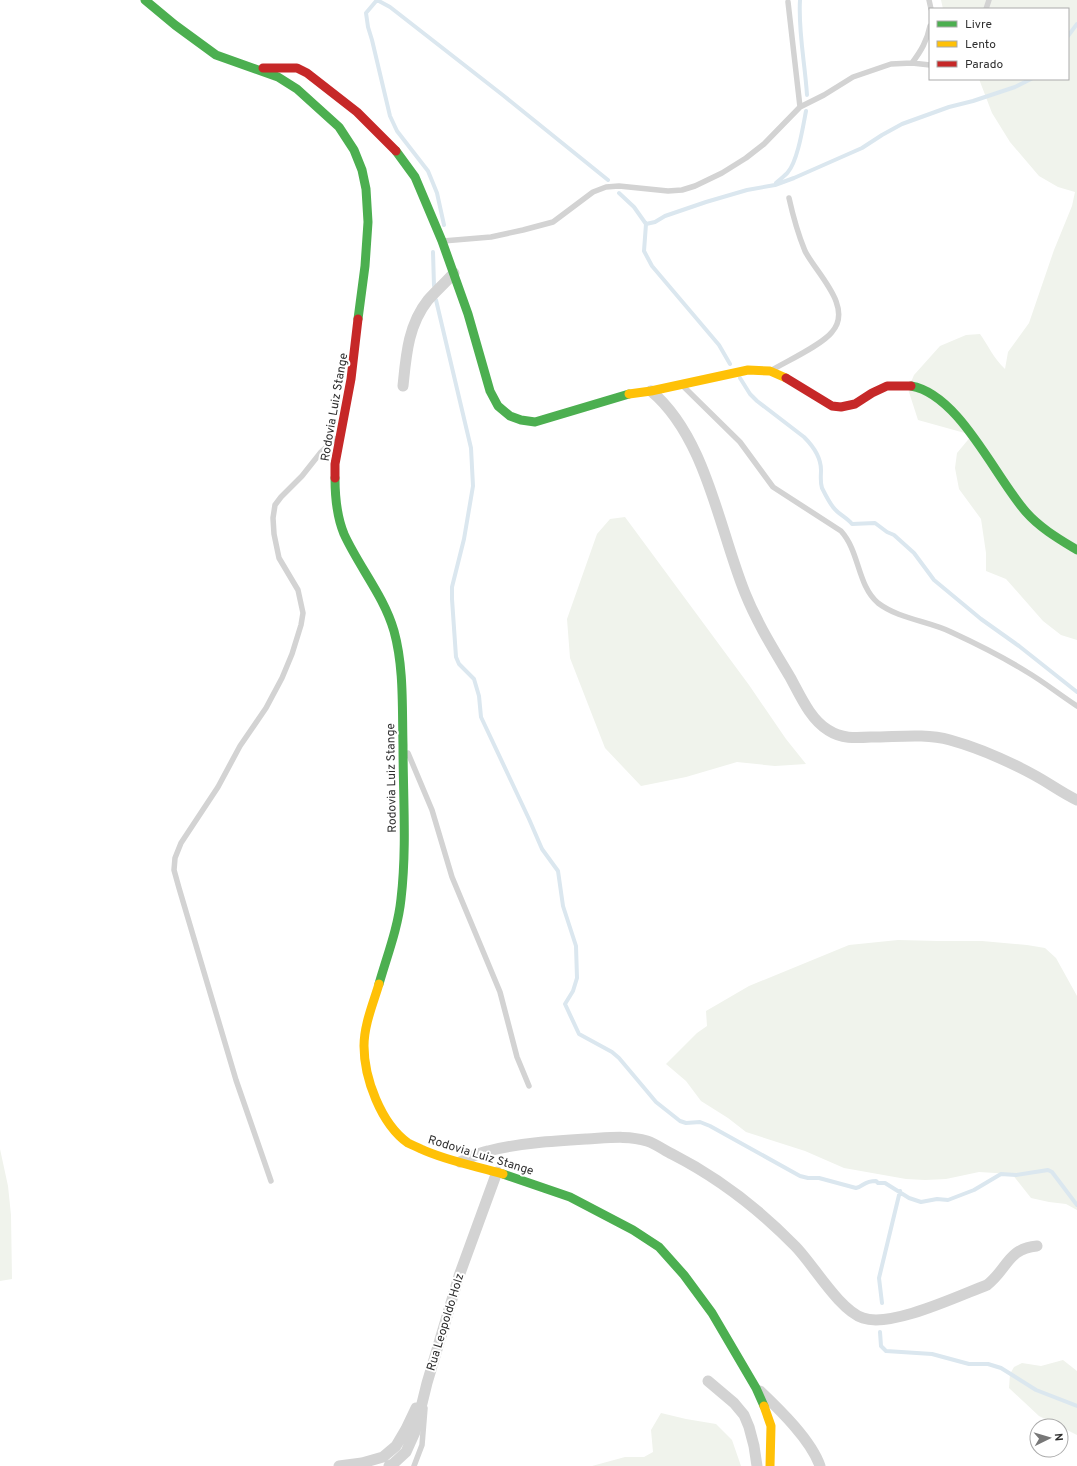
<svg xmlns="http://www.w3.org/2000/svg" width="1077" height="1466" font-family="Overpass,sans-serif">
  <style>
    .green { fill: #f0f3ec }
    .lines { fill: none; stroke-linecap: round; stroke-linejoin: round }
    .stream { stroke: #dbe7ef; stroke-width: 4 }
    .lane { stroke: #d3d3d3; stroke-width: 5.5 }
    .street { stroke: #d3d3d3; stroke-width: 11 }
    .fast { stroke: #4caf50; stroke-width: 9 }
    .slow { stroke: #ffc107; stroke-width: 9 }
    .jam { stroke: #c62828; stroke-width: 9 }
    .labels { text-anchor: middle; stroke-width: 4; stroke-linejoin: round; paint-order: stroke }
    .street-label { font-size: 12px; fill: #2e2e2e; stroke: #fff }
  </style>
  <rect width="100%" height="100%" fill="#fff"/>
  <!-- green -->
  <path class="green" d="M941,0H1077V640L1061,635L1043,621L1006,579L986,571V553L981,519L959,489L955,468L957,453L972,435L918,420L908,389L914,375L940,346L966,335L980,334C988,345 994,359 1005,369L1008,352L1029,323L1054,250L1072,206L1075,192L1058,187L1039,176L1010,142L992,113L979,79H1068V9H943Z
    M625,517L749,685L786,739L806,764L775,766L737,762L686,777L641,786L605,748L570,658L567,619L597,534L610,519Z
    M898,940L938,941H982L1027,945L1045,948L1056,958L1077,996V1210L1066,1204L1049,1202L1031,1198L1012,1174L979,1172L946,1179L925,1180L906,1179L844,1168L805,1151L746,1132L728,1118L701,1101L686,1081L666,1064L697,1033L707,1026L706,1011L749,986L849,945Z
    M0,1149L8,1186L11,1215L12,1279L0,1281Z
    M1063,1360L1077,1371V1435L1039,1416L1009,1388L1010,1374L1014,1367L1022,1363L1041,1366Z
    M661,1413L686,1419L716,1424L732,1440L741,1466H592L625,1457H644L653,1452L651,1430Z"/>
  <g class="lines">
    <!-- stream -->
    <path class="stream" d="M377,0L390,7L504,96L608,180
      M377,0L366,13L368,27L372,40L390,116L397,131L428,171L437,193L444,225
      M800,0C798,31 805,63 807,95
      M1068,36L1077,24
      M776,183C780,179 785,176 788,172C798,160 803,126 806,111
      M619,193L634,207L646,224L644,251L652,266L719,345L730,364
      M646,224L655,222L665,216L706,202L747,190L775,185L794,178L862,148L882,135L902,124L949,107L973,101L1015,87L1031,79
      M433,252L434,286
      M436,300L471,448L473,486L464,539L452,587V599L456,657L459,664L474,679L479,696L481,717L529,819L542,849L558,871L563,906L576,946L577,978L573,991L565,1004L579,1034L612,1052L619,1058L656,1102L680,1121L686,1123L700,1122L710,1126L800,1176L808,1178H819L856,1188C864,1186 864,1181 876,1181L878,1183H885L909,1198L921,1202L937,1199L948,1200L974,1190L1001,1174L1016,1175L1048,1170L1052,1172L1077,1205
      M740,378L750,394L757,401L804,437C812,445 821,457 821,470C821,476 820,482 822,488C825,494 829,502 833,507C838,514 846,517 852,524L875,523L887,532L894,535L914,553L934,580L981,619L1019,646L1077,692
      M882,1303L879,1278L900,1191
      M880,1332L881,1346L886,1351L932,1354L969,1364H988L1001,1368L1036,1390L1077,1406"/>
    <!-- lane -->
    <path class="lane" d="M929,0L931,9
      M788,2L800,107
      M986,9L989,0
      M912,63C921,51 927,41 930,26
      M443,241L491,237L523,230L553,222L593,192L606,187L619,186L668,191L682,190L695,186L722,173L746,158L764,144L800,107L824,95L853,77L891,64L912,63L930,65
      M772,370C787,361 822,345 832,332C854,307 816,273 805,251C798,234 793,216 789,198
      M683,386L740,442L773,487L841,531C860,552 857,585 878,603C899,619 928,621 951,632C977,644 1003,657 1027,672C1044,682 1060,695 1077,706
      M408,753L432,810L452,877L500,992L517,1057L529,1086
      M271,1181L236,1080L179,888L174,870L175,858L181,843L218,787L240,746L266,708L282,678L292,654L301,625L303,613L298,590L279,558L274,534L273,518L275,505L281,497L302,476L321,452L335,439
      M414,1466L422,1445L425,1408"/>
    <!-- street -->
    <path class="street" d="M403,386C406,356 408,325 428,300C436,291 446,282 454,273
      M651,391C706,437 719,529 745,593C757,623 774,650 790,677C800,695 810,719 828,730C842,739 855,738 872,737C897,737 925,733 950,740C979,748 1008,761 1034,775C1049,783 1062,793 1077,800
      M460,1162C469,1158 478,1153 488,1151C520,1143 554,1141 587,1139C607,1138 628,1135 647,1141C656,1144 664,1150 672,1154C717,1177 759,1209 795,1246C813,1264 839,1310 863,1318C891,1328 958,1296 987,1285C1007,1270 1008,1248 1037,1246
      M708,1381L734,1403L744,1415L749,1427L754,1446L757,1466
      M760,1391C780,1410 811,1440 820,1466
      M339,1466L362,1463L383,1457L396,1446L406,1429L416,1408
      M389,1466L393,1464L406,1452L415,1432L427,1383L459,1276L497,1172"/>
    <!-- fast -->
    <path class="fast" d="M145,0L175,25L216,55L278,77L297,89L339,127L354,150L362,170L366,189L368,222L365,266L358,319
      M396,151L415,177L442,241L468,314L490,391L498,406L510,416L521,420L535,422L629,394
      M911,386C959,394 995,477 1026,512C1040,528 1059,539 1077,550
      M335,478C335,496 337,517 344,534C359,567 384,596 394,631C404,667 402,707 403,745C403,796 407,848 401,899C398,928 387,956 379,984
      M503,1174L570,1197L633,1230L659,1247L684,1275L712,1313L756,1388L764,1406"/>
    <!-- slow -->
    <path class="slow" d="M629,394L651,391L748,370L770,371L786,378
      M379,984C373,1004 364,1025 364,1046C364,1078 381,1124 408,1143C412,1145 417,1147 421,1149C447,1161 476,1166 503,1174
      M764,1406L771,1426L770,1466"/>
    <!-- jam -->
    <path class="jam" d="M263,68H297L307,73L357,112L396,151
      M786,378L832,406L841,407L855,404L872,393L887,386H911
      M335,478V464L351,379L358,319"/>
  </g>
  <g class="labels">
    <!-- street labels -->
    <g class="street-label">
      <text transform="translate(334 407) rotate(-80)" y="4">Rodovia Luiz Stange</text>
      <text transform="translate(391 778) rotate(-91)" y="4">Rodovia Luiz Stange</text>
      <text transform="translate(481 1155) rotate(17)" y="4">Rodovia Luiz Stange</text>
      <text transform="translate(445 1322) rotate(-73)" y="4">Rua Leopoldo Holz</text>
    </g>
  </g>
  <!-- legend -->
  <rect x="929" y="8" width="140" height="72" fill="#ffffff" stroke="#ababab"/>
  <rect x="937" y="21" width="20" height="6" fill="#4caf50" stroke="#ababab"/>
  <text x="965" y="28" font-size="12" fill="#2e2e2e">Livre</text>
  <rect x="937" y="41" width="20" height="6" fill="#ffc107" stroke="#ababab"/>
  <text x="965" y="48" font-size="12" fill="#2e2e2e">Lento</text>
  <rect x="937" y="61" width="20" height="6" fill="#c62828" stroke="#ababab"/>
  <text x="965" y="68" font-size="12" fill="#2e2e2e">Parado</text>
  <!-- north arrow -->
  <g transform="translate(1049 1438) rotate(85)"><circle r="19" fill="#ffffff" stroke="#ababab"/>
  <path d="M0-3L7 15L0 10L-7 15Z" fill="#777777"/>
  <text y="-6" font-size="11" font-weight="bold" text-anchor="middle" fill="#2e2e2e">N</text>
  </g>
</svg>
